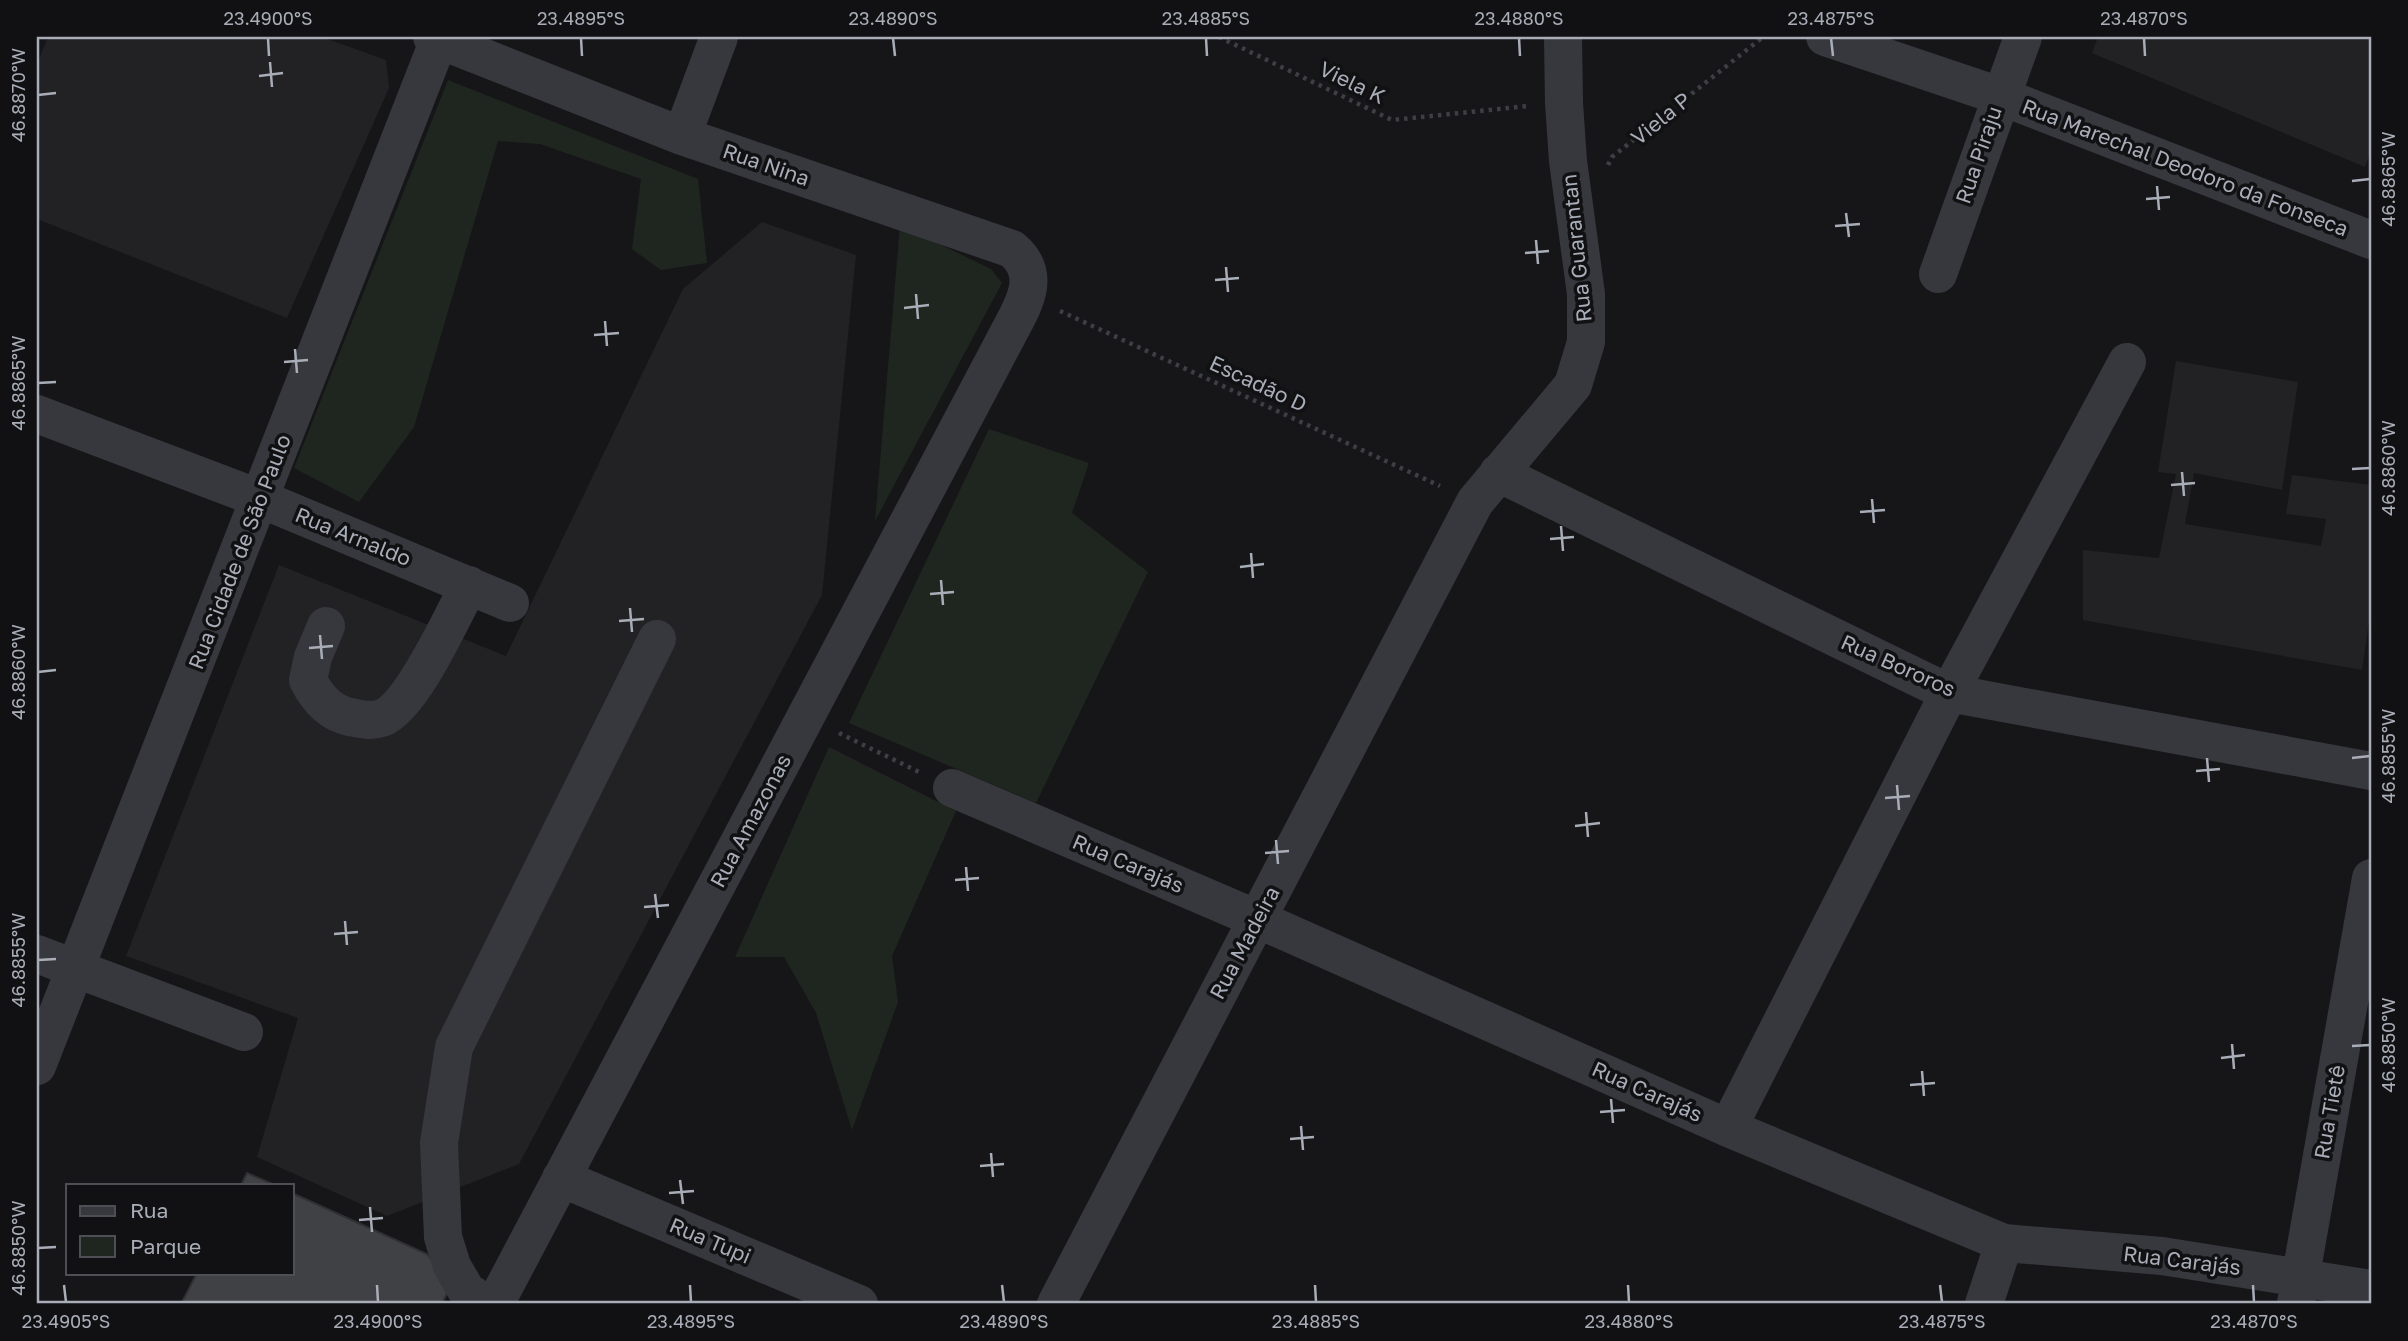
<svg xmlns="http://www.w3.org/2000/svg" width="2408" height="1341" font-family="'Golos Text',sans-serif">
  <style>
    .built { fill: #222225 }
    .green { fill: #1e261f }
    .building { fill: #404145; stroke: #303034; stroke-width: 2 }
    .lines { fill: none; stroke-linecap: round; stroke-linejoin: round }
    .path { stroke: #3d3f44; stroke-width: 4.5; stroke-dasharray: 3.5 5; stroke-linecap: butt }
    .minor { stroke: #37383d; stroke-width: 38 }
    .ticks { fill: none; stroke: #a8adb8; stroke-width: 2.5 }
    .labels { text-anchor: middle; stroke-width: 7; stroke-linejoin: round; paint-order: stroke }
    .street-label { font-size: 21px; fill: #a8adb8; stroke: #111113 }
    .neatline { fill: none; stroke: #a8adb8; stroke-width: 2.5 }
    .ticks-label { font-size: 18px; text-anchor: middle; fill: #a8adb8 }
  </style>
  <rect width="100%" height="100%" fill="#161618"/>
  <!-- built -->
  <path class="built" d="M48,37H322L386,60L389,88L287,318L37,219V64Z
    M2098,37H2371V151L2365,167L2092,53Z
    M762,222L856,255L822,595L519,1164L387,1216L257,1157L298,1018L126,956L279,565L506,656L683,289Z
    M2176,361L2298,382L2282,490L2194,473L2185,524L2321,546L2326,519L2286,514L2292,475L2371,485V607L2362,670L2083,620V550L2159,558L2176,474L2158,472Z"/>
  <!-- green -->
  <path class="green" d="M448,80L698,179L707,263L661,270L632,249L641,179L540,144L498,141L414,427L359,502L294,468Z
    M900,225L991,269L1002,283L875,521Z
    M989,429L1089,463L1072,513L1148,572L1036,803L849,723Z
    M829,747L956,811L892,956L898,1002L852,1130L816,1013L784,957H735Z"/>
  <!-- building -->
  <path class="building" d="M247,1173L275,1185H241Z
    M292,1193L427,1254L452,1283L442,1304H181L197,1273H292Z"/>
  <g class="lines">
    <!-- path -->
    <path class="path" d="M1219,37L1392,120L1528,106
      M1608,165L1612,157L1763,37
      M1060,311L1440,486
      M839,733L919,772"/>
    <!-- minor -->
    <path class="minor" d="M432,37L682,136L1012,249C1044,276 1022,307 1007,336L495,1304
      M1825,37L2000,96L2371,240
      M682,136L719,37
      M1938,274L2023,37
      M37,414L261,499L510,603
      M1498,473L1949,693L2371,771
      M326,626L313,657L308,680C317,698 330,713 350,717C361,719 371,722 382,718C412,707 453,615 469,585
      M952,788L1257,919L1728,1128L2004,1243L2162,1256L2371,1289
      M37,954L244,1032
      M37,1066L440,37
      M1728,1128L1949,693L2127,362
      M561,1178L859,1304
      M2296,1303L2371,878
      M485,1304L466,1290L452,1266L443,1237L439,1143L454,1047L657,639
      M1056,1304L1475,502L1573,385L1586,342V294L1568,161L1564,103L1563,37
      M1984,1304L2004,1243"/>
  </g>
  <!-- ticks -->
  <path class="ticks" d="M268,38L269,56M581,38L582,56M893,38L895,56M1206,38L1207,56M1519,38L1520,56M1831,38L1833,56M2144,38L2145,56M270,62L272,87M259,76L283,73M38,95L56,93M2352,181L2370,179M2157,186L2159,210M2146,199L2170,197M1846,213L1849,237M1835,226L1860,224M1536,240L1538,264M1525,253L1549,251M1226,267L1228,292M1215,280L1239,278M916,294L918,319M904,308L929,305M605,321L607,346M594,335L619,333M295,349L297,373M284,362L308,360M38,383L56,382M2352,469L2370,468M2182,472L2184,496M2171,485L2195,483M1872,499L1874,523M1860,512L1885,510M1561,526L1563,551M1550,539L1574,537M1251,553L1253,578M1240,567L1264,564M941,580L943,605M930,594L954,592M630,608L632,632M619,621L644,619M320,635L322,659M309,648L333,646M38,672L56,670M2207,758L2209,782M2352,758L2370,756M2196,771L2220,769M1897,785L1899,810M1885,798L1910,796M1586,812L1588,837M1575,826L1600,823M1276,840L1278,864M1265,853L1289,851M966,867L968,891M955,880L979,878M655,894L658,918M644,907L669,905M345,921L347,945M334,934L358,932M38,960L56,959M2232,1044L2234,1069M2352,1046L2370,1045M2221,1058L2245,1055M1922,1071L1924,1096M1910,1085L1935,1083M1611,1099L1613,1123M1600,1112L1625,1110M1301,1126L1303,1150M1290,1139L1314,1137M991,1153L993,1177M980,1166L1004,1164M680,1180L683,1204M669,1193L694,1191M370,1207L372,1232M359,1220L383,1218M38,1248L56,1247M64,1285L66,1302M377,1285L378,1302M690,1285L691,1302M1002,1285L1004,1302M1315,1285L1316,1302M1628,1285L1629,1302M1940,1285L1942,1302M2253,1285L2254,1302"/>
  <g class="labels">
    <!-- street labels -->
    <g class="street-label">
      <text transform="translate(1352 83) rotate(26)" y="7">Viela K</text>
      <text transform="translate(1661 119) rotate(-39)" y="7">Viela P</text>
      <text transform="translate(1979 155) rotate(-71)" y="7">Rua Piraju</text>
      <text transform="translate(766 165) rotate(19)" y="7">Rua Nina</text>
      <text transform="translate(2185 168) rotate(21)" y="7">Rua Marechal Deodoro da Fonseca</text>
      <text transform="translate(1577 248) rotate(-96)" y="7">Rua Guarantan</text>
      <text transform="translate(1258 384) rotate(25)" y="7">Escadão D</text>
      <text transform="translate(353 537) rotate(22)" y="7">Rua Arnaldo</text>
      <text transform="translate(240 552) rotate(-69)" y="7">Rua Cidade de São Paulo</text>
      <text transform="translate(1898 666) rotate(24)" y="7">Rua Bororos</text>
      <text transform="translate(751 821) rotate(-62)" y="7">Rua Amazonas</text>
      <text transform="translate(1128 864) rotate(23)" y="7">Rua Carajás</text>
      <text transform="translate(1245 943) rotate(-62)" y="7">Rua Madeira</text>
      <text transform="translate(1647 1092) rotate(24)" y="7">Rua Carajás</text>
      <text transform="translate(2330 1112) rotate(-80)" y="7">Rua Tietê</text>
      <text transform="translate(710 1241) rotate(23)" y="7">Rua Tupi</text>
      <text transform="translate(2182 1261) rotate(7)" y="7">Rua Carajás</text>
    </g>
  </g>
  <!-- border -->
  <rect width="2408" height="1341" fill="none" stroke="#111113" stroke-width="77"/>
  <!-- legend -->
  <rect x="66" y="1184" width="228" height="91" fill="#111113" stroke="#4d4f55" stroke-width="2"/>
  <rect x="80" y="1206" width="35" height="10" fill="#37383d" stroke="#4d4f55" stroke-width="2"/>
  <text x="130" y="1218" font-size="21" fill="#a8adb8">Rua</text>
  <rect x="80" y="1236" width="35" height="21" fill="#1e261f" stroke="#4d4f55" stroke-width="2"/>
  <text x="130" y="1254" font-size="21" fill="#a8adb8">Parque</text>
  <rect x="38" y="38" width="2332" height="1264" class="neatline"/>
  <g class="ticks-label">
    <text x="268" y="25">23.4900°S</text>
    <text x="581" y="25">23.4895°S</text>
    <text x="893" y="25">23.4890°S</text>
    <text x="1206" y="25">23.4885°S</text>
    <text x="1519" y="25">23.4880°S</text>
    <text x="1831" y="25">23.4875°S</text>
    <text x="2144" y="25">23.4870°S</text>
    <text transform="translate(19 95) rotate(-90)" y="6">46.8870°W</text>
    <text transform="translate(2389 179) rotate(-90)" y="6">46.8865°W</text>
    <text transform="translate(19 383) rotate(-90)" y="6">46.8865°W</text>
    <text transform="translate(2389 468) rotate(-90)" y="6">46.8860°W</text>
    <text transform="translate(19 672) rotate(-90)" y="6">46.8860°W</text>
    <text transform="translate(2389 756) rotate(-90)" y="6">46.8855°W</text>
    <text transform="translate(19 960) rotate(-90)" y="6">46.8855°W</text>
    <text transform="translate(2389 1045) rotate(-90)" y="6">46.8850°W</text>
    <text transform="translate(19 1248) rotate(-90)" y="6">46.8850°W</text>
    <text x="66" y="1328">23.4905°S</text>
    <text x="378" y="1328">23.4900°S</text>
    <text x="691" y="1328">23.4895°S</text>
    <text x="1004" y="1328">23.4890°S</text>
    <text x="1316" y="1328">23.4885°S</text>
    <text x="1629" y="1328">23.4880°S</text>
    <text x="1942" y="1328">23.4875°S</text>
    <text x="2254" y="1328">23.4870°S</text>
  </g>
</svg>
